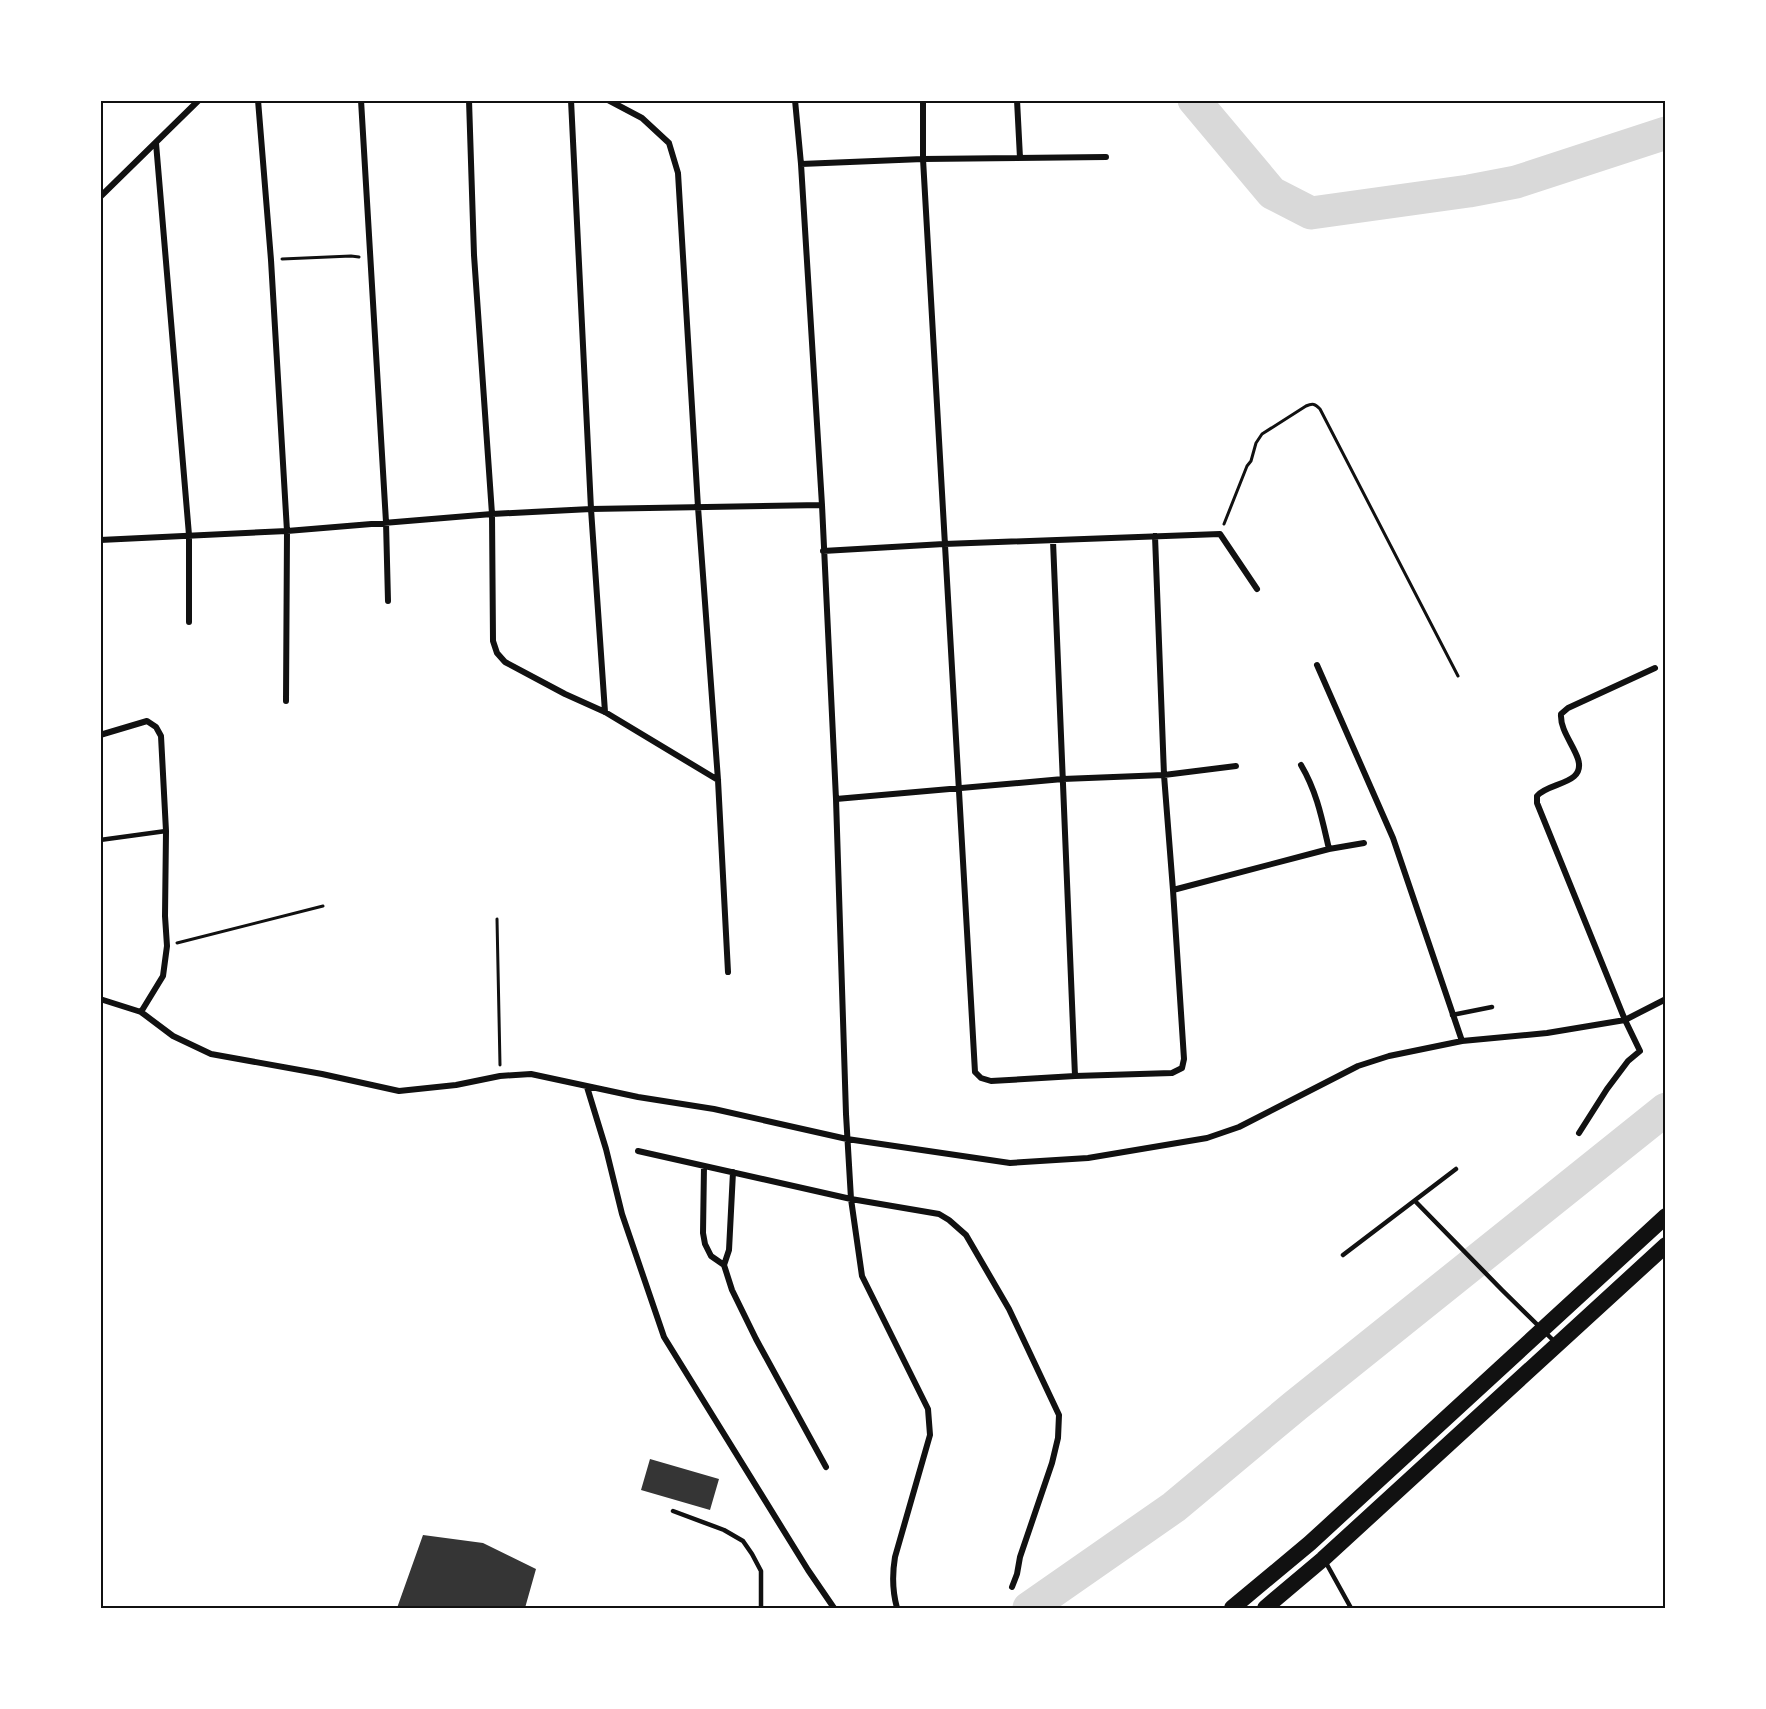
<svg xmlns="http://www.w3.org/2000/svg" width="1766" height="1709" font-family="'Fira Sans Condensed',sans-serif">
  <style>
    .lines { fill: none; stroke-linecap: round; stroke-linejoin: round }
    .river { stroke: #d9d9d9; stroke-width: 33 }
    .building { fill: #353535 }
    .path { stroke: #111; stroke-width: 3 }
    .service { stroke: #111; stroke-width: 4.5 }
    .minor { stroke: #111; stroke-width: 6 }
    .trunk { stroke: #111; stroke-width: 16 }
    .neatline { fill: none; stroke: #111; stroke-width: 2 }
  </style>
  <rect width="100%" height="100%" fill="#fff"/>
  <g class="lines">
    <!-- river -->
    <path class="river" d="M1194,100L1272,193L1311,213L1469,191L1516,182L1666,133
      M1029,1608L1174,1507L1295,1406L1666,1109"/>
  </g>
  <!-- building -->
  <path class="building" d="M650,1459L719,1479L710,1510L641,1490Z
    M423,1535L483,1543L536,1569L525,1608H397Z"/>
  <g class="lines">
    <!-- path -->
    <path class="path" d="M282,259L351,256L359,257
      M1224,524L1247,466L1251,461L1256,443L1262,434L1306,406C1313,403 1315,404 1320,409L1458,676
      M497,919L500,1065
      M177,943L323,906"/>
    <!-- service -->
    <path class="service" d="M100,840L166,831
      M1452,1015L1492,1007
      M1415,1201L1502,1290L1556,1343
      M1343,1255L1456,1169
      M673,1511L724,1530L743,1541L752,1554L761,1571V1608
      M1325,1561L1351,1608"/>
    <!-- minor -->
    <path class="minor" d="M258,100L271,260L287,531L286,701
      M361,100L386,522L388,601
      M469,100L474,255L492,514L493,641L497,653L505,662L565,694L605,712L718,780
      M571,100L591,509L605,712
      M608,100L642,118L669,143L678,173L698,507L718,780L728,972
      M795,100L801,164L822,505L836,799L846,1114L851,1199L862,1276L928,1409L930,1435L895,1557C892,1575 892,1590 897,1608
      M923,100V159L975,1072L981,1078L991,1081L1075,1076L1172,1073L1182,1068L1184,1059L1173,890L1164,775L1155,536
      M1017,100L1020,158
      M156,143L189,535V622
      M801,164L923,159L1106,157
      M100,197L199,100
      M100,540L287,531L492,514L591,509L822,505
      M1053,541L1075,1076
      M823,551L944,544L1220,534L1257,589
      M1317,665L1393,838L1462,1041
      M100,735L147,721L156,727L161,736L166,831L165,916L167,946L163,976L141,1012
      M1301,765C1317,792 1322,819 1329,849
      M836,799L1063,779L1164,775L1236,766
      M1173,890L1329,849L1364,843
      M100,999L141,1012L173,1036L211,1054L322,1074L399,1091L456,1085L500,1076L531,1074L638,1097L714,1109L847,1139L1010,1163L1088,1158L1207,1138L1239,1127L1358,1066L1389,1056L1462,1041L1547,1033L1625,1020L1666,999
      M587,1087L606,1149L622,1214L664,1337L808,1570L834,1608
      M1579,1133L1607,1089L1628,1061L1640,1051L1625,1020L1537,803V796C1548,782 1586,785 1578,759C1573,744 1560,730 1561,714L1568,708L1655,668
      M638,1151L851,1199L939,1214L949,1220L966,1235L1009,1309L1059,1415L1058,1438L1052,1463L1020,1557L1017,1574L1012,1587
      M704,1166L703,1233L705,1244L711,1256L724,1265L732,1290L756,1339L826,1467
      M724,1265L729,1250L733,1172"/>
    <!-- trunk -->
    <path class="trunk" d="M1232,1608L1310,1543L1666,1216
      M1265,1608L1323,1559L1666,1245"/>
  </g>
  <!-- border -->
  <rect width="1766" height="1709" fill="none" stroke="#ffffff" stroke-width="204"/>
  <rect x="102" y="102" width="1562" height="1505" class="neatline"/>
</svg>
